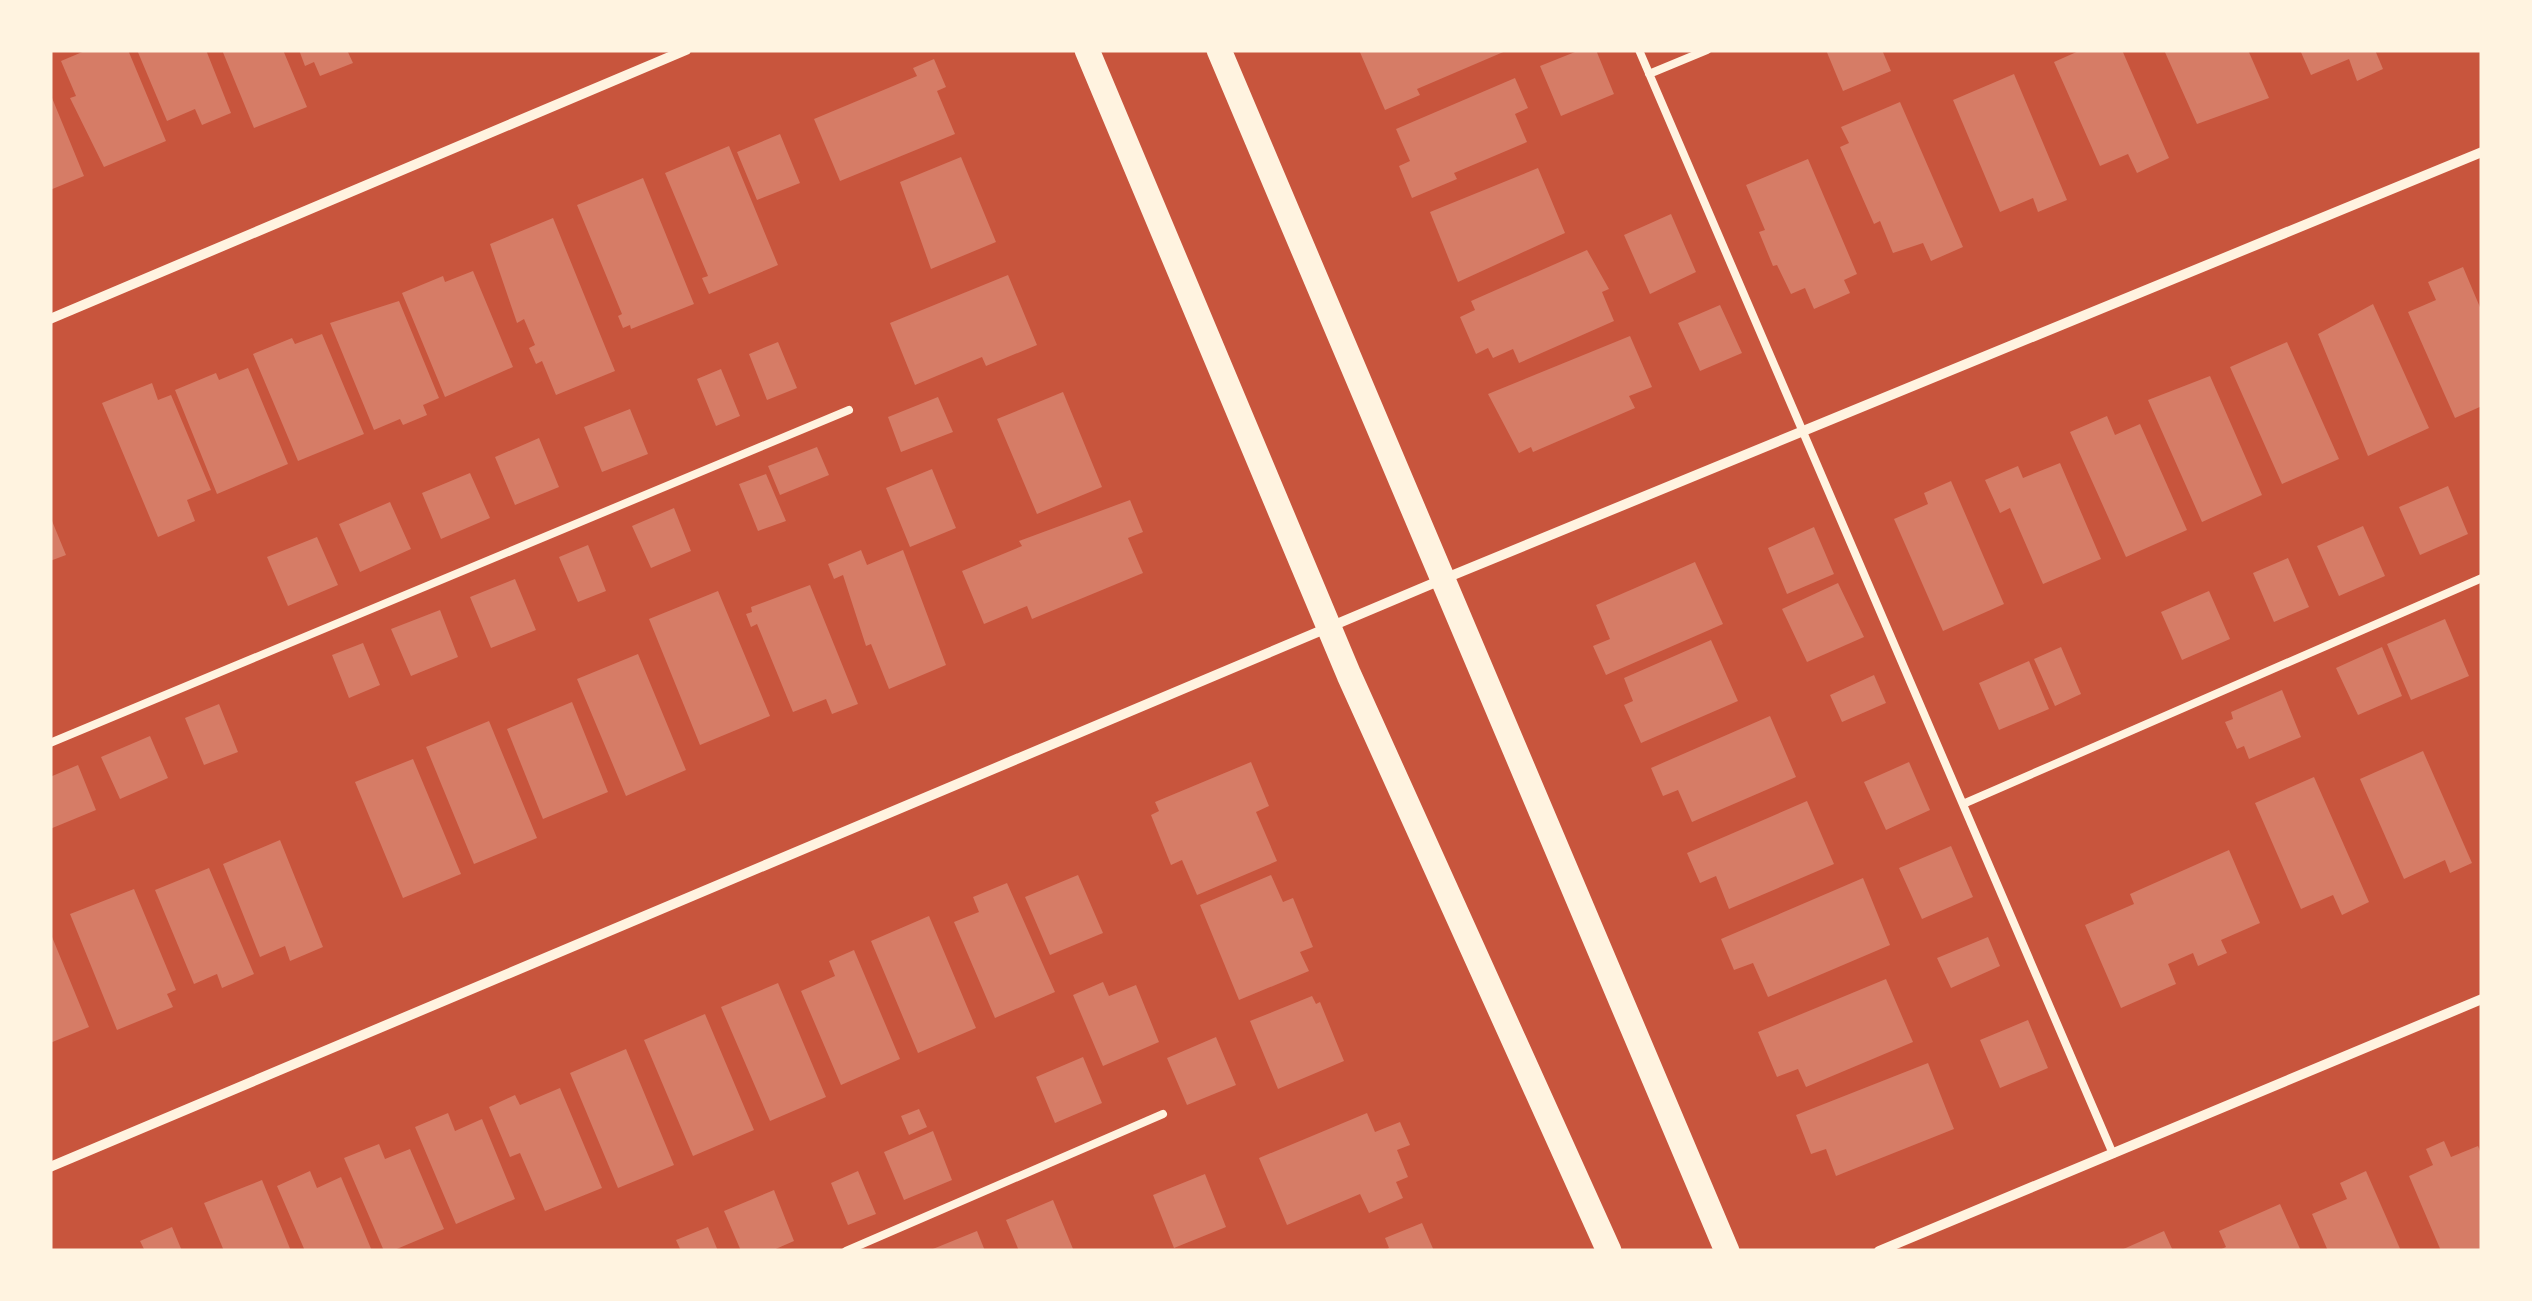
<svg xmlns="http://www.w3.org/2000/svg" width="2532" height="1301" font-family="Mulish,sans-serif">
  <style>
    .building { fill: #d67c66 }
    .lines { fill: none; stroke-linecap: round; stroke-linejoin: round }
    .service { stroke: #fff3e0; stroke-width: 8 }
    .minor { stroke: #fff3e0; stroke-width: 10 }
    .primary { stroke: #fff3e0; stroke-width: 25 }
  </style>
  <rect width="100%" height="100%" fill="#c8553d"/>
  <!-- building -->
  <path class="building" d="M87,50H128L166,141L104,167L70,98L76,96L61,61Z
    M137,50H206L231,113L202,125L195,109L167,121Z
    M222,50H283L307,107L254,128Z
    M299,50H347L353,63L320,76L314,62L305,66Z
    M1359,50H1508L1417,89L1420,95L1385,110Z
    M1580,50H1596L1614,94L1561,116L1540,66Z
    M1826,50H1882L1891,71L1843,91Z
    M2081,50H2122L2169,158L2137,173L2128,154L2100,166L2054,62Z
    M2164,50H2248L2269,98L2197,124Z
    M2300,50H2375L2383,69L2357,81L2349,59L2311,75Z
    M934,59L946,87L937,91L955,134L840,181L814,119L917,76L913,68Z
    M2014,74L2067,200L2038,212L2033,198L2000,212L1953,100Z
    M1515,78L1528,108L1515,114L1527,142L1454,173L1457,179L1412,198L1399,166L1410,161L1396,129Z
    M50,93L84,176L50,190Z
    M1900,102L1963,247L1931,261L1923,243L1893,253L1880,221L1874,224L1840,147L1849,143L1841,127Z
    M780,134L800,183L757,200L737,152Z
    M729,146L778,265L709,294L702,278L708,276L665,173Z
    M961,157L996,242L931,269L900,182Z
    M1808,159L1857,274L1844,280L1850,293L1814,309L1805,288L1791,294L1777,265L1773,266L1759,232L1765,230L1746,185Z
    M1538,168L1565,233L1458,282L1430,212Z
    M643,178L694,304L631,329L630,325L623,328L618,316L622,314L577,205Z
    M1671,214L1696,272L1650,294L1624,235Z
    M553,218L615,371L556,395L542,361L536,364L529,348L535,345L524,319L517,323L490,244Z
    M1587,250L1609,289L1602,292L1614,321L1519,363L1513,349L1493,358L1488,348L1476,354L1460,317L1475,310L1471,301Z
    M2463,267L2482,312V406L2455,418L2408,312L2436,300L2428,282Z
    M473,271L513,367L445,397L402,293L443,276L445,282Z
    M1008,275L1037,345L986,366L982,357L915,385L890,323Z
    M399,301L439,398L423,405L427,415L403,425L400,419L374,430L330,323Z
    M2373,304L2429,428L2368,456L2318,334Z
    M1720,305L1742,353L1700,371L1678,323Z
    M322,334L364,434L298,461L253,354L292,338L295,344Z
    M1630,336L1652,387L1629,396L1635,408L1533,452L1531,447L1519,453L1488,394Z
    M778,342L797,388L767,400L749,354Z
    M2287,342L2339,459L2282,484L2230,367Z
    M248,368L288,464L217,494L175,390L216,373L219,380Z
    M721,369L740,416L716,426L697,379Z
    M2210,376L2262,495L2202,522L2148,400Z
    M152,383L158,400L171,395L211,490L187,500L195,521L158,537L102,403Z
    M1063,392L1102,487L1037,514L997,419Z
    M938,397L953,432L901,452L888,417Z
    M630,409L648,454L602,472L584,427Z
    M2107,416L2115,435L2140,424L2187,530L2126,557L2070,432Z
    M539,438L559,487L515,505L495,457Z
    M817,447L829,475L780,495L768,466Z
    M2060,463L2101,559L2043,584L2010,508L2000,513L1985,480L2018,466L2023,478Z
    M932,469L956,528L910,547L886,488Z
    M470,473L490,518L441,539L422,493Z
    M766,474L786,521L758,531L739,484Z
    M1951,481L2004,604L1943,631L1894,519L1928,504L1924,493Z
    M2448,486L2468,534L2420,555L2399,507Z
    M1130,500L1143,532L1128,538L1143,573L1032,619L1027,606L984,624L962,571L1022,546L1019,541Z
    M390,502L411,549L360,572L339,524Z
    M674,508L691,551L651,568L632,526Z
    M50,516L66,555L50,561Z
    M2363,526L2385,576L2339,596L2317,546Z
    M1814,527L1834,574L1787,594L1768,548Z
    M317,537L338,585L288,606L267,557Z
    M588,545L606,591L578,602L559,557Z
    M861,550L867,565L903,550L946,665L889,689L871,644L866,646L843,575L834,579L828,564Z
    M2288,558L2309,607L2274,622L2253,573Z
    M1695,562L1723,624L1606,675L1593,646L1610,639L1596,605Z
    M515,579L536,630L491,648L470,597Z
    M1838,583L1864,637L1807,662L1782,609Z
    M810,585L858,704L832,714L826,699L793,712L757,624L751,627L746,614L752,612L751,607Z
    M718,591L770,716L700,745L649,619Z
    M2209,591L2230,639L2182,660L2161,612Z
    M440,610L458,657L411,676L391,629Z
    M2445,619L2469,676L2411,700L2387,644Z
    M1711,640L1738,701L1641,743L1624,705L1633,701L1624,678Z
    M363,643L380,685L349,698L332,655Z
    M2061,647L2081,694L2055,706L2034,659Z
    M2382,647L2402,696L2358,715L2336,668Z
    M638,654L686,770L626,796L577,679Z
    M2029,661L2049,709L1999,730L1979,683Z
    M1874,675L1886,703L1842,722L1830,695Z
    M2282,690L2301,737L2249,759L2244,746L2237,749L2225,722L2233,719L2231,712Z
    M572,702L608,792L543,819L507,729Z
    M219,704L238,752L204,765L185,718Z
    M1770,716L1796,777L1692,822L1678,790L1663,796L1651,768Z
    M489,721L537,838L474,864L426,747Z
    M150,736L168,778L120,799L101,757Z
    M2423,751L2472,863L2450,873L2445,860L2404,879L2360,779Z
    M413,759L461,874L403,898L355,782Z
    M1251,762L1269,806L1256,812L1277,861L1197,895L1182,860L1171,865L1151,815L1159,811L1155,802Z
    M1909,762L1930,810L1886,830L1864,782Z
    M78,765L96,810L50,829V777Z
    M2314,777L2369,902L2342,915L2333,895L2301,909L2255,803Z
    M1807,801L1834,864L1729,909L1716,876L1700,883L1687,853Z
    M280,840L323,947L290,961L285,946L260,957L223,864Z
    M1951,846L1973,897L1922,919L1899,868Z
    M2229,850L2260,923L2221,940L2227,953L2198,966L2193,953L2168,964L2176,984L2121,1008L2085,925L2134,904L2130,894Z
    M209,868L254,974L222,988L217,974L194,984L155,890Z
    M1078,875L1103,933L1050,955L1025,897Z
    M1271,875L1283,902L1293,898L1313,947L1300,952L1309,971L1239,1000L1200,905Z
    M1863,878L1890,945L1768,997L1753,963L1734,970L1721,939Z
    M1007,883L1055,992L995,1018L954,922L979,912L973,897Z
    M134,889L176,990L167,994L173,1007L117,1030L70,914Z
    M929,916L976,1028L918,1053L871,941Z
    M50,932L89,1027L50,1043Z
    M1988,937L2000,966L1951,988L1937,958Z
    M854,950L900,1059L841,1085L801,991L835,976L829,961Z
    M1886,979L1913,1042L1806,1087L1798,1069L1777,1077L1758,1032Z
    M1103,982L1109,996L1136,985L1159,1042L1103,1066L1073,995Z
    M778,983L826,1097L770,1121L721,1007Z
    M1312,996L1316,1004L1320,1002L1344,1061L1278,1089L1250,1021Z
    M705,1014L754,1130L693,1156L644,1040Z
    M2028,1020L2048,1068L2000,1088L1980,1040Z
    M1216,1037L1236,1085L1187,1105L1167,1058Z
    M626,1049L674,1165L618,1188L570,1073Z
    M1083,1057L1102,1103L1055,1123L1036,1077Z
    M1928,1063L1954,1129L1836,1176L1826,1149L1811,1154L1796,1115Z
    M560,1088L602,1188L545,1211L520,1153L510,1157L489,1107L515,1095L520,1105Z
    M919,1109L927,1127L909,1135L901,1116Z
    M448,1113L455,1131L482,1119L515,1199L456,1224L415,1127Z
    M1367,1113L1375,1132L1400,1122L1410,1145L1397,1150L1408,1177L1396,1182L1403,1198L1369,1213L1360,1194L1287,1225L1259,1158Z
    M933,1131L952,1180L904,1200L884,1152Z
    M2444,1141L2451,1157L2478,1146L2482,1156V1249L2477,1251H2441L2409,1176L2433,1165L2426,1149Z
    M379,1144L385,1159L410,1149L444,1229L392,1251H384L344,1158Z
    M310,1171L317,1188L341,1177L372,1251H305L277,1186Z
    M858,1171L876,1214L848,1225L831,1183Z
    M2366,1171L2401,1251H2328L2312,1214L2347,1199L2340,1183Z
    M1205,1174L1226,1227L1174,1248L1153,1195Z
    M262,1180L291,1251H224L204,1203Z
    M774,1190L794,1241L771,1251H741L724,1211Z
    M1053,1200L1073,1249L1019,1251L1006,1220Z
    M2280,1204L2301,1251H2217L2226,1247L2219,1231Z
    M1422,1223L1434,1251H1383L1389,1248L1385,1238Z
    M172,1227L182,1251H145L140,1241Z
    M708,1227L718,1251H681L676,1240Z
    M977,1231L985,1251H928Z
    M2164,1231L2173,1251H2119Z"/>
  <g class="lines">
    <!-- service -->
    <path class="service" d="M1639,50L2113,1154
      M1649,74L1707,50
      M50,743L849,410
      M1963,804L2482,578
      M846,1251L1163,1114"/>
    <!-- minor -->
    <path class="minor" d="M50,319L686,50
      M50,1167L1441,580L2482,152
      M1879,1251L2482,999"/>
    <!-- primary -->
    <path class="primary" d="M1087,50L1349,675L1609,1251
      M1219,50L1727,1251"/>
  </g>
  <!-- border -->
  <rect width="2532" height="1301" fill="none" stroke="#fff3e0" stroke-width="105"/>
</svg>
